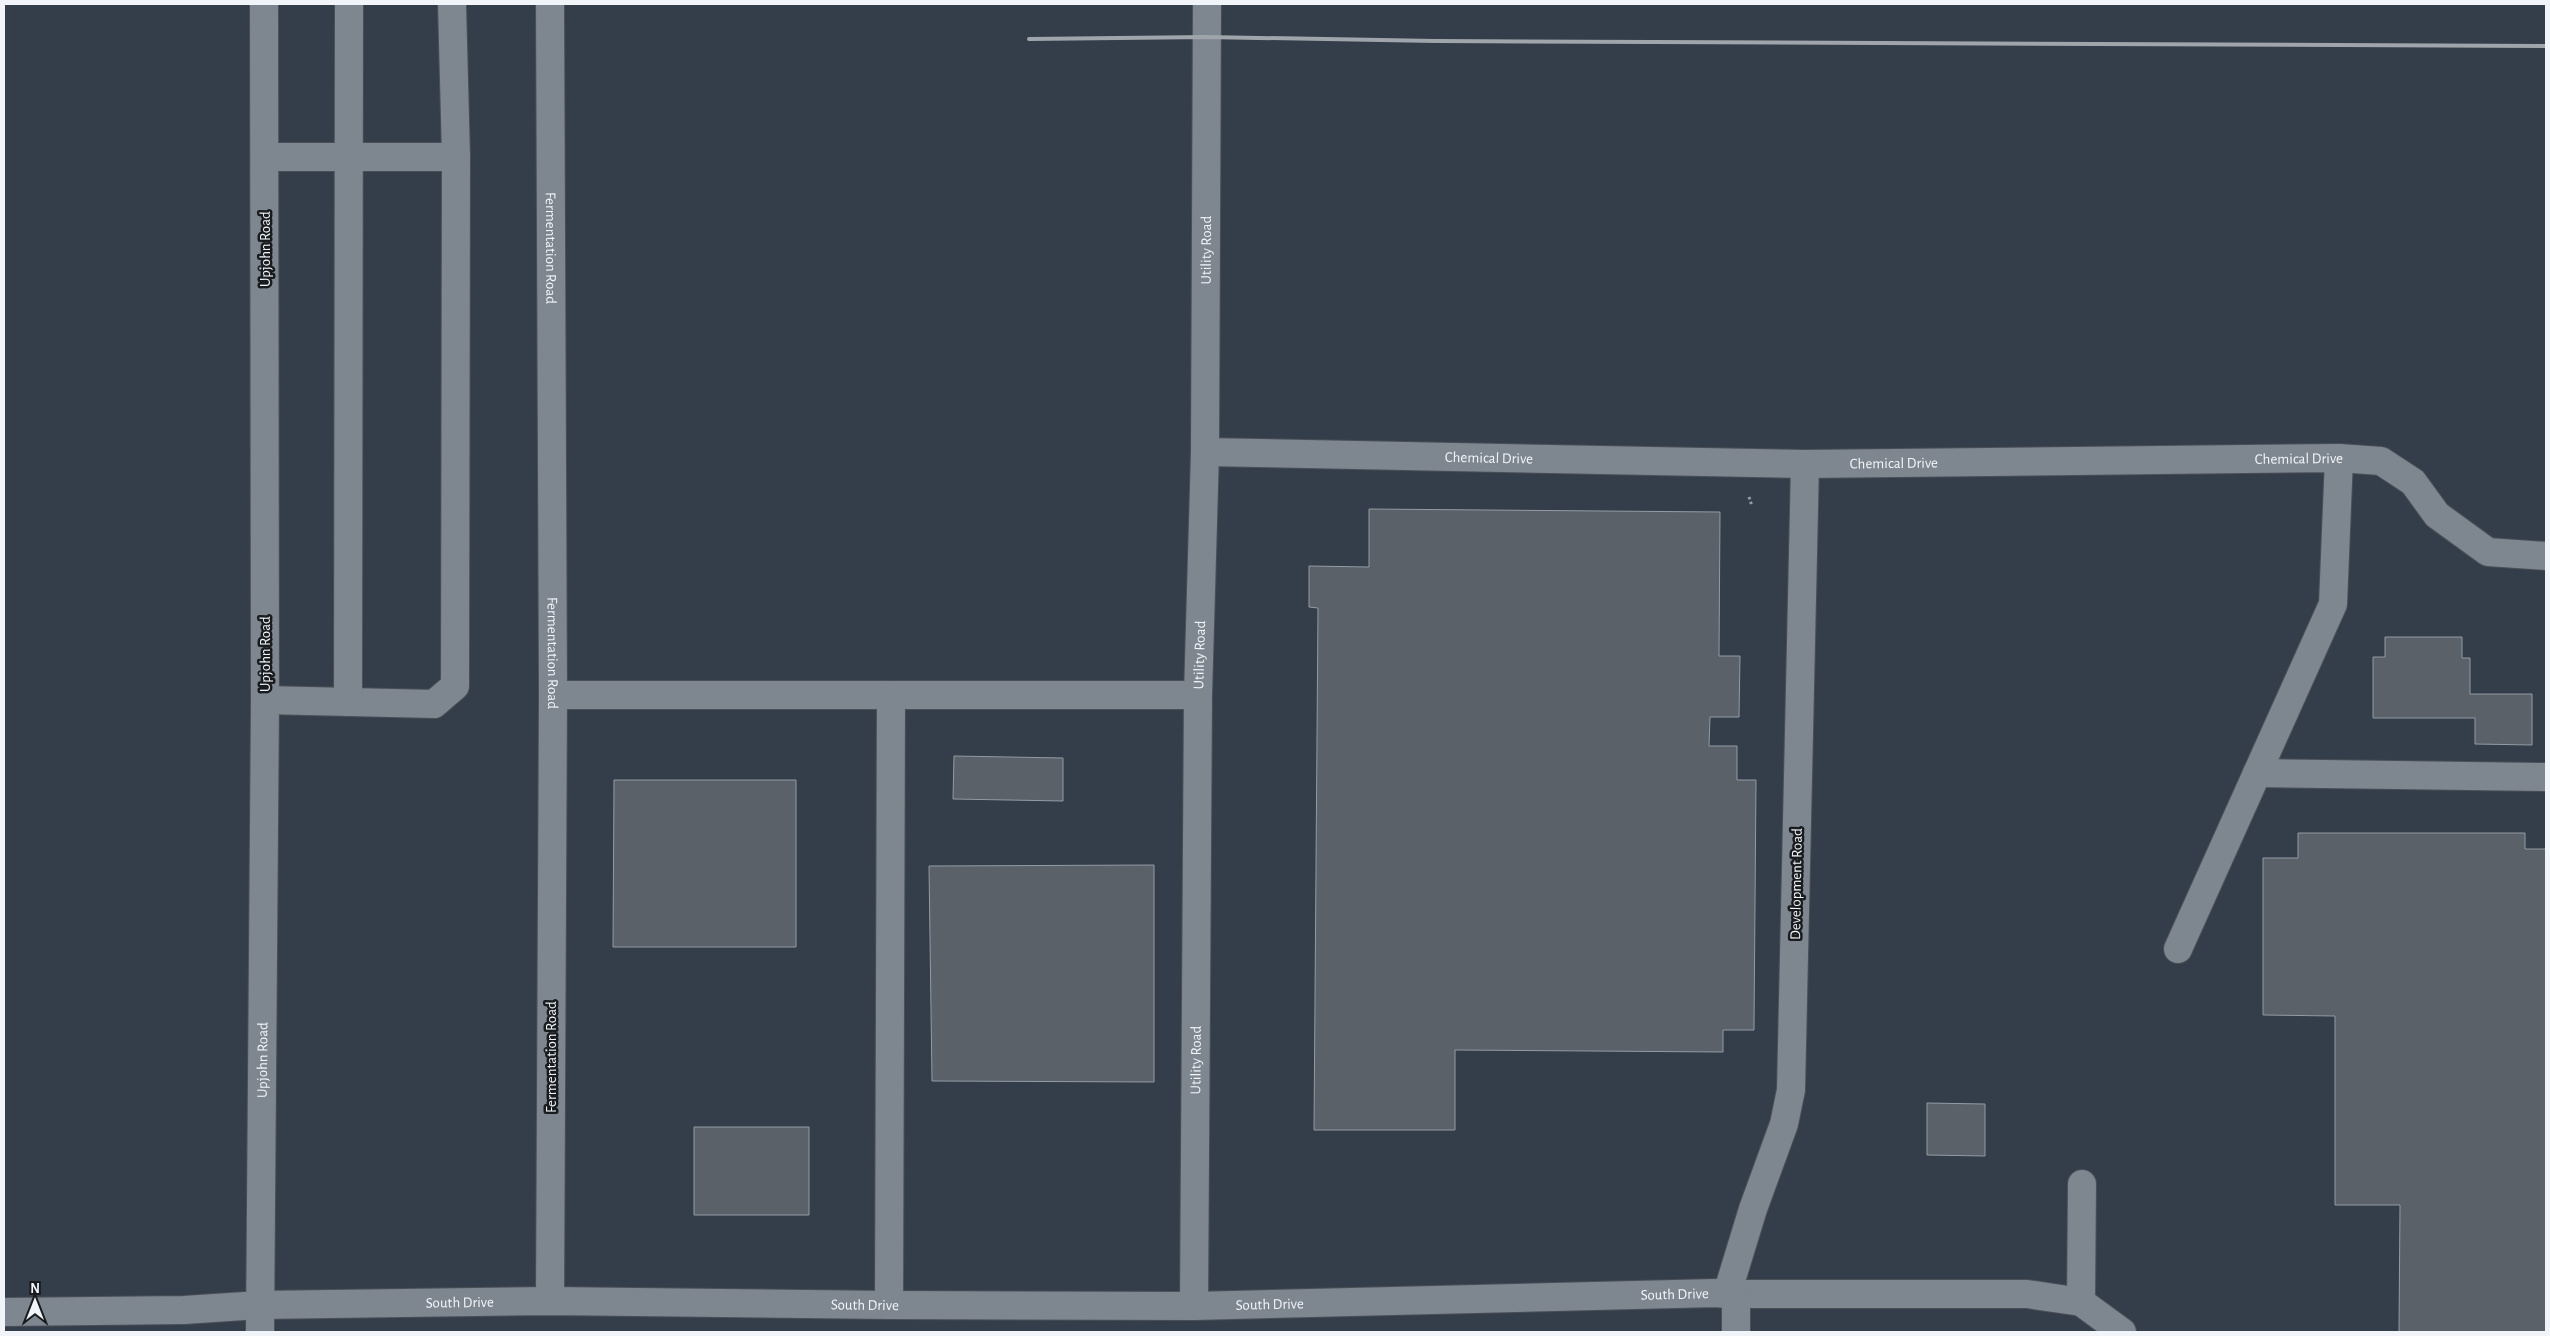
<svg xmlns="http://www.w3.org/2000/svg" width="2550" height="1336" font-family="'Alegreya Sans',sans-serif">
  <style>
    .built { fill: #333e4a }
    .building { fill: #5a6169; stroke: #939ba4 }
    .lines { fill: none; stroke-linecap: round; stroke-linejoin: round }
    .minor-casing { stroke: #4b5057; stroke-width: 30 }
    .path { stroke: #979ca2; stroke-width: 3; stroke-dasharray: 2.5 2.5; stroke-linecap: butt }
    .minor { stroke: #7e868f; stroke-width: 28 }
    .rail { stroke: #a0a5ab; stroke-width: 4 }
    .labels { text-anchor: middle; stroke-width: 5; stroke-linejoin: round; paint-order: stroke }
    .street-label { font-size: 15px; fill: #f1f5fa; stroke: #191c1f }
  </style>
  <rect width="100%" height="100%" fill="#2e353c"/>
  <!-- built -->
  <path class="built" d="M4,4H2546V1332H4Z"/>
  <!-- building -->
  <path class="building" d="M1369,509L1720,512L1719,656H1740L1739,717H1710L1709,746H1737V780H1756L1754,1030H1723V1052L1455,1050V1130H1314L1318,608L1309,607V566L1369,567Z
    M2385,637H2462V658H2470V694H2532V745L2475,744V718H2373V657H2385Z
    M954,756L1063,758V801L953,799Z
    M614,780H796V947H613Z
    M2298,833H2525V849H2546V1332H2399L2400,1205H2335V1016L2263,1015V858H2298Z
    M1154,865V1082L932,1081L929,866Z
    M1927,1103L1985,1104V1156L1927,1155Z
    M694,1127H809V1215H694Z"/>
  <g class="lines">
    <defs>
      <g id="minor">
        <path d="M452,4L456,157"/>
        <path id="s1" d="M550,4L553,695L550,1301"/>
        <path d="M265,157H456L455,686L434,704L265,700"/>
        <path id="s2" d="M1205,452L1805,464L2339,458L2381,461L2413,482L2437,515L2488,552L2546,556"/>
        <path d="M1805,464L1791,1090L1784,1124L1753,1209L1727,1294H2027L2081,1302L2122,1332"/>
        <path d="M553,695H1198"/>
        <path d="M348,702L349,4"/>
        <path d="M2257,773L2546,777"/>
        <path d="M2178,949L2333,604L2339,458"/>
        <path d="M2081,1302L2082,1184"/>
        <path d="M889,1305L891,695"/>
        <path id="s3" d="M1194,1306L1198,695L1205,452L1207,4"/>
        <path id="s4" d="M4,1312L184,1310L259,1305L550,1301L889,1305L1194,1306L1716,1293L1727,1294L1736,1302V1332"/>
        <path id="s5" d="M260,1332L265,700L264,4"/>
      </g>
    </defs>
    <!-- minor casing -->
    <use href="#minor" class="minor-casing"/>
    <!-- path -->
    <path class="path" d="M1749,497L1752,506"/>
    <!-- minor -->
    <use href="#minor" class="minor"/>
    <!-- rail -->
    <path class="rail" d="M1029,39L1207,37L1436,41L2546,46"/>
  </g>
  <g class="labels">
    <!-- street labels -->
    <g class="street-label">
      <text dy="5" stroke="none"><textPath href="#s1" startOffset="244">Fermentation Road</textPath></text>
      <text transform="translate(265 249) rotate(-90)" y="5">Upjohn Road</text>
      <text dy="5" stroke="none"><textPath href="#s3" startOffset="1056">Utility Road</textPath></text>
      <text dy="5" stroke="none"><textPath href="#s2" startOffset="284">Chemical Drive</textPath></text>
      <text dy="5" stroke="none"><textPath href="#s2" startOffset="1094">Chemical Drive</textPath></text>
      <text dy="5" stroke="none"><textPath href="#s2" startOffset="689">Chemical Drive</textPath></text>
      <text dy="5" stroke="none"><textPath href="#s1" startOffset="649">Fermentation Road</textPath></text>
      <text transform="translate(265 654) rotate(-90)" y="5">Upjohn Road</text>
      <text dy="5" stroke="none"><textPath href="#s3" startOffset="651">Utility Road</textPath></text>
      <text transform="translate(1796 884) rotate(-89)" y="5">Development Road</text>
      <text transform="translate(551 1057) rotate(-90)" y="5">Fermentation Road</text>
      <text dy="5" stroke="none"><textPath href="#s5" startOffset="272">Upjohn Road</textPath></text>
      <text dy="5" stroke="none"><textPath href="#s3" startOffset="246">Utility Road</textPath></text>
      <text dy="5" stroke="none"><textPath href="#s4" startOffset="1671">South Drive</textPath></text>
      <text dy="5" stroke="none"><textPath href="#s4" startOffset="456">South Drive</textPath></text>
      <text dy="5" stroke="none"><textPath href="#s4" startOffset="1266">South Drive</textPath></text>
      <text dy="5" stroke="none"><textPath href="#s4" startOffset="861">South Drive</textPath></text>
    </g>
  </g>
  <!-- border -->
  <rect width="2550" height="1336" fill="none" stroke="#f1f5fa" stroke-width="10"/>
  <!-- north arrow -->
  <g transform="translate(35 1301)" stroke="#191c1f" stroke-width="4" paint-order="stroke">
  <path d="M0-4L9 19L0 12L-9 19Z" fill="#f1f5fa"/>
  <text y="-8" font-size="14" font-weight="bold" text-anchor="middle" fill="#f1f5fa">N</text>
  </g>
</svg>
